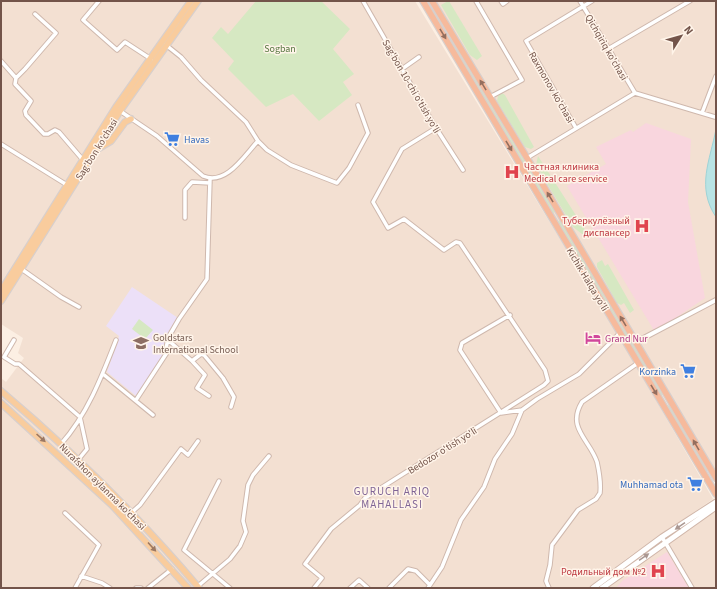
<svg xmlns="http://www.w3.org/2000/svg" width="717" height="589" font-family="'Source Sans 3',sans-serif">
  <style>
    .residential { fill: #f3e0d2 }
    .education { fill: #ece0f8 }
    .medical { fill: #f9d6de }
    .green { fill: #d6e8c2 }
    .water { fill: #b8e3e4; stroke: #9fd3d6 }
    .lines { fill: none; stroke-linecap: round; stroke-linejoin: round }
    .minor-casing { stroke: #cfb8ad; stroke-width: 5.5 }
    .tertiary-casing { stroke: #cfb8ad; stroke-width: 6 }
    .secondary-casing { stroke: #d1b7aa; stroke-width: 7 }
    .primary-casing { stroke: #d8cfcc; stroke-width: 8 }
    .trunk-casing { stroke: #d8cfcc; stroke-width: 8 }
    .minor { stroke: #fff; stroke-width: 3.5 }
    .tertiary { stroke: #fff; stroke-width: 4 }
    .secondary { stroke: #fff; stroke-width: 5 }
    .primary { stroke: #f9cc9d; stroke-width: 5.5 }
    .trunk { stroke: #f6ba9c; stroke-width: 5.5 }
    .oneway { fill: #946e5e }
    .oneway2 { fill: #9b7863 }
    .oneway3 { fill: #ab9892 }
    .labels { text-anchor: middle; stroke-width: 3; stroke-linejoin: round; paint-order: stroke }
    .street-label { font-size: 10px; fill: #73544a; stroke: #fff4e9 }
    .park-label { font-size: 10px; fill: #587842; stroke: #fff4e9 }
    .shop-label { font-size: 10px; fill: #366cbe; stroke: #fff4e9; text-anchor: end }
    .health-label { font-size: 10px; fill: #be3a42; stroke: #fff4e9; text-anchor: end }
    .education-label { font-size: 10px; fill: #785e54; stroke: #fff4e9; text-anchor: start }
    .hotel-label { font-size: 10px; fill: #b23c85; stroke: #fff4e9; text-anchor: start }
    .neighbourhood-label { font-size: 11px; letter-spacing: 1px; fill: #806596; stroke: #fff4e9 }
  </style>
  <rect width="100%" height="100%" fill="#fcefe3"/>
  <!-- residential -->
  <path class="residential" d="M1,1H415L613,326L713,499L630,556L588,588H1V378L6,382L24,358L18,353L23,338L1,324Z
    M423,1H716V478L636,343L629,347Z
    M716,511V588H602L666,543Z"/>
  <!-- education -->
  <path class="education" d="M132,287L178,318L166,336L163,349L166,353L136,396L107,372L119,336L106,326Z"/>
  <!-- medical -->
  <path class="medical" d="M646,123L691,139L688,202L705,298L655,332L567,186L606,164L596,147L631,130L633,132Z
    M667,552L689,588H616L622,581Z"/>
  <!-- green -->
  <path class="green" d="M256,1H321L350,29L333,49L354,74L343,82L352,95L319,121L293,94L266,107L228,69L234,61L212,38L221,27L228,34Z
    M448,1H449L482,56L477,60L470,55L441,5Z
    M437,16L555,212L553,213L435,18Z
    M502,93L505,95L534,147L531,149L525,147L497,101L498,96Z
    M538,156L586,231L584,234H582L573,227L536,165Z
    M560,220L663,395L660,396L558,222Z
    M602,260L605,266L608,264L634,310L630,313L624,303L621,305L617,303L597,267V263Z
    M139,319L153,330L145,339L132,329Z
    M670,405L708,470L705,472L666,406Z"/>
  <!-- water -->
  <path class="water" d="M716,129V217C696,187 710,161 716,129Z"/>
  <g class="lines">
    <defs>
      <path id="minor" d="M99,1L83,20L117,50L125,42L151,59
        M363,1L436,128L463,170
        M476,1L522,80L490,97
        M501,1L503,4L507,1
        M580,1L635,93
        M166,45L181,57L201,80L246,122L258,141L267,150L291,165L337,183L349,168L368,133L358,105
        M608,49L690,1
        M1,61L16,78L15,84L31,101L25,111L26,115L44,134H48L55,130L59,132L83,160
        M402,69L419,57
        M16,78L25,69L56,33L35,14
        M120,111L157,136L203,176C226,186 244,156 258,141
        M702,113L716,76
        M576,128L526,41L592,1
        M1,144L67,185
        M527,158L635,93L715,117
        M185,218V190L192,182L210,183
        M20,268L61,297L79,307
        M510,315L462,343L460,350L501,413L522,410
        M14,340L4,357L15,364H19L80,417L87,449L78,460
        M168,340L192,361L201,354L204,355L223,378L234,397L231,407
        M192,361L205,375L197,388L209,396
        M103,374L153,415
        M136,400L168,351L166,349L168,338L179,319L207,279L210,179
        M61,444C87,415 102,376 116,340
        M219,481L184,550L230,588
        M65,513L99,545L75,588
        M131,513L140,505L181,449L188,455L198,441
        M662,537L692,588
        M81,576L102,583L110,588
        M198,586L230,559L240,546L246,532L243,521L248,485L253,475L269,456
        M136,588H141
        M148,588L172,569
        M314,588L322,578L305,564L331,529L360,505L365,498L544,385L548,381L545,370L460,243L456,242L444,250L404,219L388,228L373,202L402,149L436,128
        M350,588L359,580L368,588
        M389,588L408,569L416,571L430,585
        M428,588L442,567L461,520L484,487L495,459L512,434L522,410L537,399L579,374L620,333
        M549,588L546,581L550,565L552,545L578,510L596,499L600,493C601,484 599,471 597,462C590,440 566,428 582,402L638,363"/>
      <path id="tertiary" d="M636,342L716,300"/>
      <path id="secondary" d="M593,588L662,537L716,502
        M602,588L716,507"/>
      <path id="primary" d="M94,151L111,141L125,122L131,119
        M1,291L116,107L191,1
        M1,301L120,111L198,1
        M1,391C72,451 139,517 199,588
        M1,403L112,505L188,588"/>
      <path id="trunk" d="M423,1L716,494
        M432,1L527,158L716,478"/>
    </defs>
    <!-- minor casing -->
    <use href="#minor" class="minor-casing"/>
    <!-- tertiary casing -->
    <use href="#tertiary" class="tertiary-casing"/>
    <!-- secondary casing -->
    <use href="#secondary" class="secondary-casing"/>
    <!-- primary casing -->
    <use href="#primary" class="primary-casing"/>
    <!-- trunk casing -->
    <use href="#trunk" class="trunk-casing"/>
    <!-- minor -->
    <use href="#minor" class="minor"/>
    <!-- tertiary -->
    <use href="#tertiary" class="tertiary"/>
    <!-- secondary -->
    <use href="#secondary" class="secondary"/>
    <!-- primary -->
    <use href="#primary" class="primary"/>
    <!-- trunk -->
    <use href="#trunk" class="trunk"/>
  </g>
  <!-- one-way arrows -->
  <defs><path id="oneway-solid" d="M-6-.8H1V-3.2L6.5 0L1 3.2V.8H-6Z"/></defs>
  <g class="oneway">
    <use href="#oneway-solid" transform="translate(443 34) rotate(59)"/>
    <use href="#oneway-solid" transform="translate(483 85) rotate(-121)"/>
    <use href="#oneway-solid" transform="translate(509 146) rotate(59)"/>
    <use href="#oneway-solid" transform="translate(550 197) rotate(-121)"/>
    <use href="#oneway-solid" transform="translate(623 321) rotate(-121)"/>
    <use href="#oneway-solid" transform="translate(654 390) rotate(59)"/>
    <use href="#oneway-solid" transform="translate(696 445) rotate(-120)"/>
  </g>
  <g class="oneway2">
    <use href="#oneway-solid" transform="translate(41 438) rotate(42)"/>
    <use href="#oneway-solid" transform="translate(152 547) rotate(48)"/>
  </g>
  <g class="oneway3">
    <use href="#oneway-solid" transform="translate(680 526) rotate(146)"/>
    <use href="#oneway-solid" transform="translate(644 557) rotate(-34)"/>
  </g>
  <!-- icons -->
  <defs>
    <symbol id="supermarket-bare" viewBox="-9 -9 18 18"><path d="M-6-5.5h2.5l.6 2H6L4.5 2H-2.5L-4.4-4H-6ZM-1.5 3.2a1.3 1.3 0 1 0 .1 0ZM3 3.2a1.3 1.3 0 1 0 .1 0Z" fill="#3f7fe0" stroke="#fff4e9" stroke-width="2.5" paint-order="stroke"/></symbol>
    <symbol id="hospital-bare" viewBox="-9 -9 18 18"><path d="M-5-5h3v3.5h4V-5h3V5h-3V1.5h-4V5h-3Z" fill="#e0444e" stroke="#fff4e9" stroke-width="2.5" paint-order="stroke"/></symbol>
    <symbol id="hotel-bare" viewBox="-9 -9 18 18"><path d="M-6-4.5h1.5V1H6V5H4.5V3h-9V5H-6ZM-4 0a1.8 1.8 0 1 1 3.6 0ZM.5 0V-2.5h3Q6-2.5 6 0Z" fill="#d1479c" stroke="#fff4e9" stroke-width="2.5" paint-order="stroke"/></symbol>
    <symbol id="school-bare" viewBox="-9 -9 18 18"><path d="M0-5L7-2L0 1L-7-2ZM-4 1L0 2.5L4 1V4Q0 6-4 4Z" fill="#8d6e63" stroke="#fff4e9" stroke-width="2.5" paint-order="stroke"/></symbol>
  </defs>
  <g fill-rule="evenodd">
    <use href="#supermarket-bare" x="161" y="128" width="22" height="22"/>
    <use href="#hospital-bare" x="501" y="161" width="22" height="22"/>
    <use href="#hospital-bare" x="631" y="215" width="22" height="22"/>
    <use href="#hotel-bare" x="582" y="327" width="22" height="22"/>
    <use href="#school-bare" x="130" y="332" width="22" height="22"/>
    <use href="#supermarket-bare" x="677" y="360" width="22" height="22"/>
    <use href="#supermarket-bare" x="684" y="473" width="22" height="22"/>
    <use href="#hospital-bare" x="647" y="560" width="22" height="22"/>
  </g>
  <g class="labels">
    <!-- street labels -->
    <g class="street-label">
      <text transform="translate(607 47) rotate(60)" y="4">Qichqiriq ko'chasi</text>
      <text transform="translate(412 86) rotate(60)" y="4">Sag'bon 10-chi o'tish yo'li</text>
      <text transform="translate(552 87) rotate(60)" y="4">Raxmonov ko'chasi</text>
      <text transform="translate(96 149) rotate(-58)" y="4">Sag’bon ko’chasi</text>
      <text transform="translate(588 279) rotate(59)" y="4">Kichik Halqa yo'li</text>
      <text transform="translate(442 450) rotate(-32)" y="4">Bedozor o'tish yo'li</text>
      <text transform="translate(103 486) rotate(45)" y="4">Nurafshon aylanma ko'chasi</text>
    </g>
    <!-- park labels -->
    <g class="park-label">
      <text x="280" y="52">Sogban</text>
    </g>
    <!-- shop labels -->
    <g class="shop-label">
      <text x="184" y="143" text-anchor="start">Havas</text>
      <text x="676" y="375">Korzinka</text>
      <text x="683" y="488">Muhhamad ota</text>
    </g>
    <!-- health labels -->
    <g class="health-label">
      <text x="524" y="170" text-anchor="start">Частная клиника<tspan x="524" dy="12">Medical care service</tspan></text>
      <text x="630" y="224">Туберкулёзный<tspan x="630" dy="12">диспансер</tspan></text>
      <text x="646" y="575">Родильный дом №2</text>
    </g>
    <!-- education labels -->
    <g class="education-label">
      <text x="153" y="341">Goldstars<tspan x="153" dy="12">International School</tspan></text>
    </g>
    <!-- hotel labels -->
    <g class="hotel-label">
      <text x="605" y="342">Grand Nur</text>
    </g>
    <!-- neighbourhood labels -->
    <g class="neighbourhood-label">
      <text x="392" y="495">GURUCH ARIQ<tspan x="392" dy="13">MAHALLASI</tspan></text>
    </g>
  </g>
  <!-- border -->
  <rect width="717" height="589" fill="none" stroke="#73544a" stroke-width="4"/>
  <!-- north arrow -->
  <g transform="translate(681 36) rotate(53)" stroke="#fff4e9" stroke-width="3" paint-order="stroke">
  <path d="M0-3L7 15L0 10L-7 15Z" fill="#73544a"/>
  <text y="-6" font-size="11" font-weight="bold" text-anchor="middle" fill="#73544a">N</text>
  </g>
</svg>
